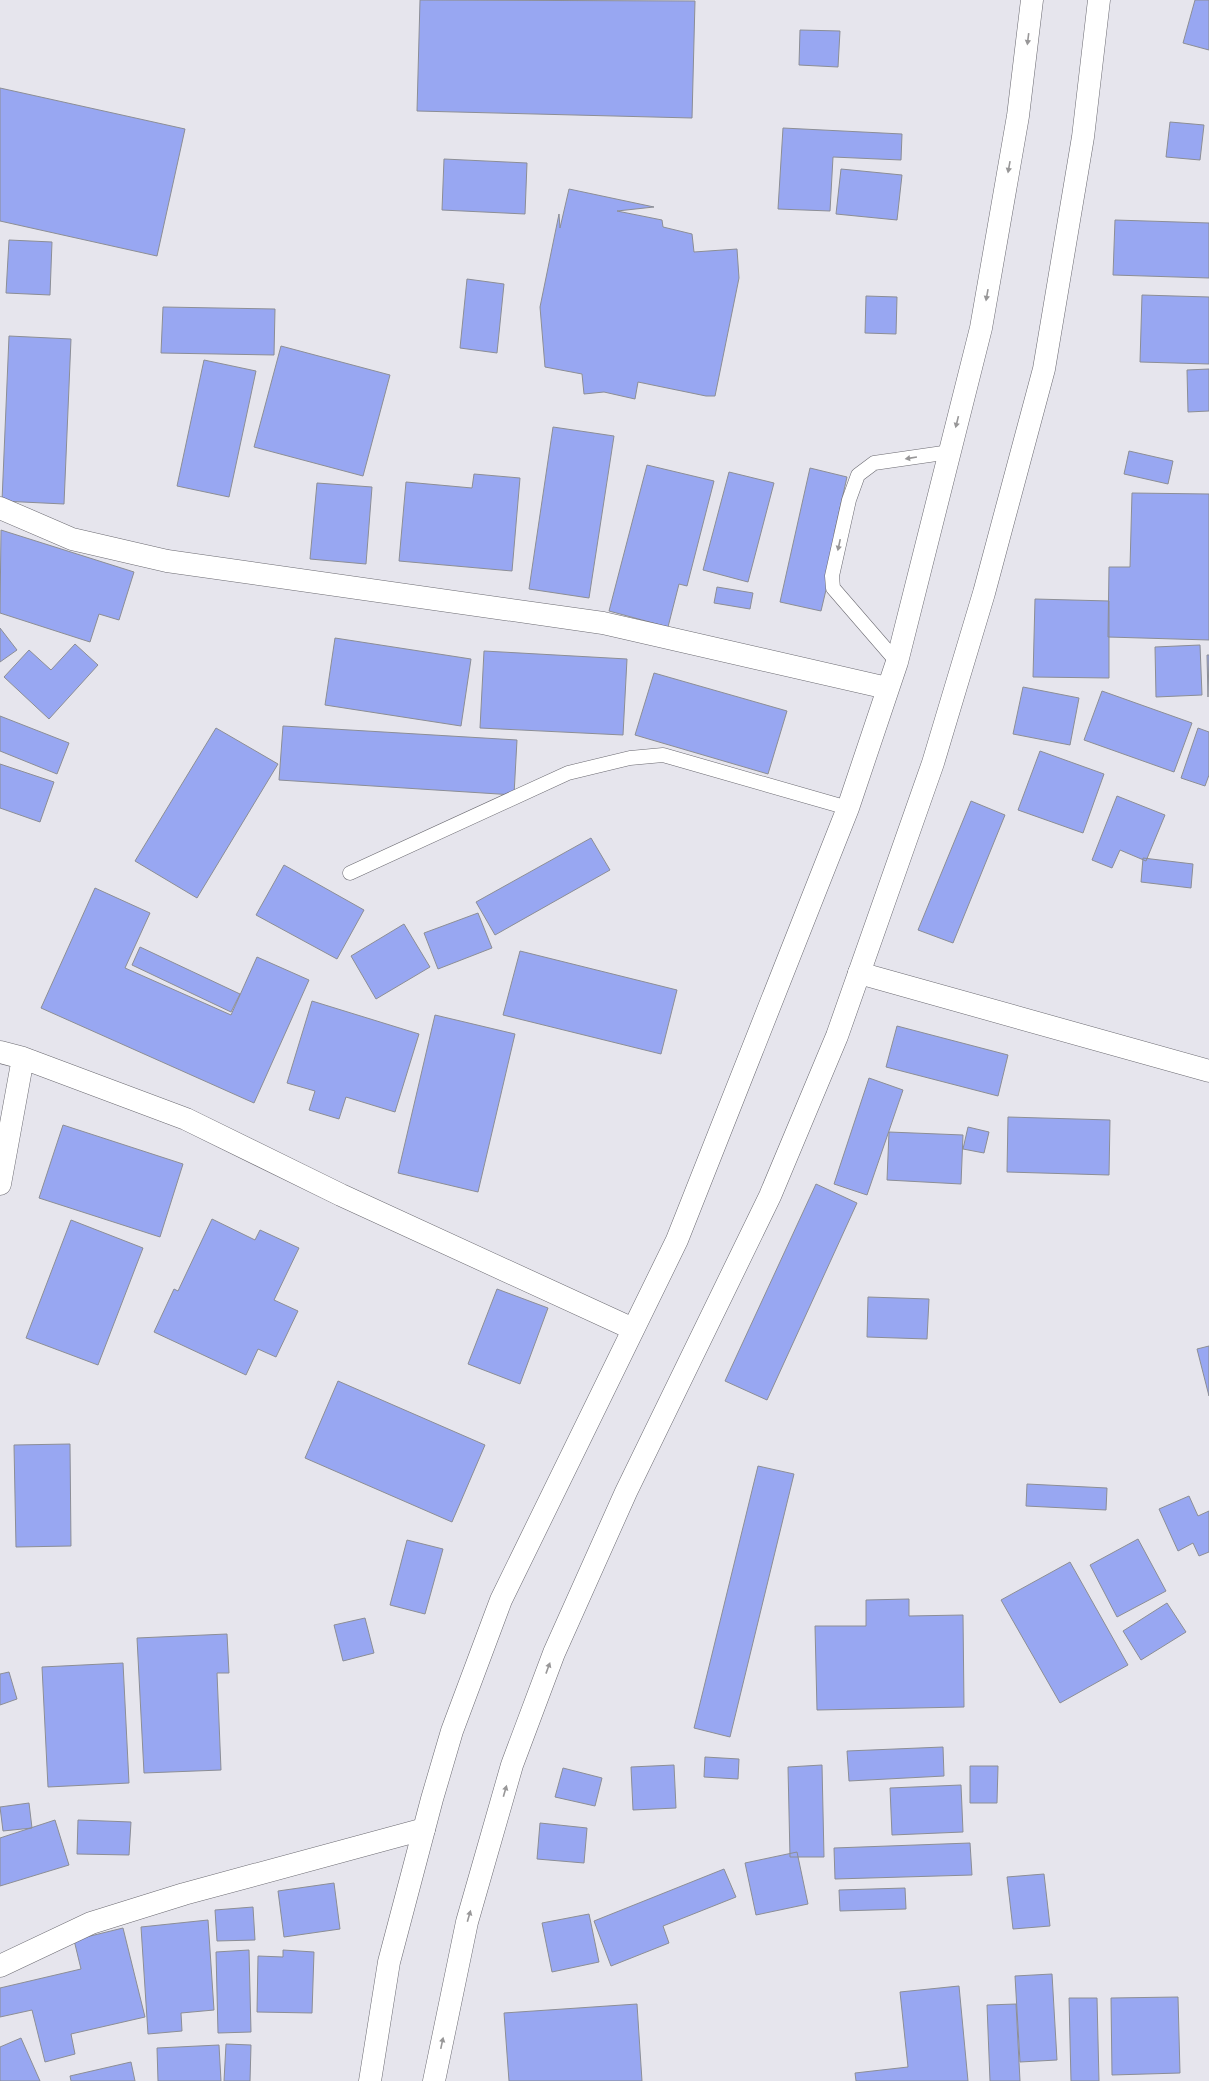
<svg xmlns="http://www.w3.org/2000/svg" width="1209" height="2081" font-family="Quicksand,sans-serif">
  <style>
    .building { fill: #98a7f2; stroke: #8c8e95 }
    .lines { fill: none; stroke-linecap: round; stroke-linejoin: round }
    .service-casing { stroke: #6b6a71; stroke-width: 15 }
    .minor-casing { stroke: #6b6a71; stroke-width: 23 }
    .secondary-casing { stroke: #6b6a71; stroke-width: 23 }
    .service { stroke: #fff; stroke-width: 14 }
    .minor { stroke: #fff; stroke-width: 22 }
    .secondary { stroke: #fff; stroke-width: 22 }
    .oneway { fill: #989798 }
  </style>
  <rect width="100%" height="100%" fill="#e6e5ed"/>
  <!-- building -->
  <path class="building" d="M420,0L695,1L692,118L417,111Z
    M1195,0H1209V50L1183,43Z
    M800,30L840,31L838,67L799,65Z
    M0,88L185,129L157,256L0,221Z
    M1170,122L1204,125L1200,160L1166,157Z
    M783,128L902,134L901,160L833,157L830,211L778,209Z
    M444,159L527,163L525,214L442,210Z
    M841,169L902,175L897,220L836,214Z
    M569,189L654,207L617,211L662,220L663,227L692,234L694,252L737,249L739,278L715,396H706L638,382L635,399L604,392L584,394L582,374L545,367L540,307L559,214L560,228Z
    M1115,220L1209,223V278L1113,275Z
    M9,240L52,242L50,295L6,293Z
    M467,279L504,284L497,353L460,348Z
    M1142,295L1209,297V364L1140,362Z
    M866,296L897,297L896,334L865,333Z
    M163,307L275,309L274,355L161,353Z
    M9,336L71,339L64,504L2,501Z
    M281,346L390,375L363,476L254,447Z
    M204,360L256,371L229,497L177,486Z
    M1209,369V411L1188,412L1187,370Z
    M553,427L614,436L589,598L529,589Z
    M1129,451L1173,461L1168,484L1124,474Z
    M647,465L714,481L687,586L679,584L668,627L609,611Z
    M810,468L847,477L834,534L839,535L821,611L780,602Z
    M729,472L774,483L748,582L703,570Z
    M474,474L520,478L512,571L399,561L406,482L472,488Z
    M317,483L372,487L366,564L310,559Z
    M1132,493L1209,494V640L1108,637L1109,567H1130Z
    M1,530L134,572L119,620L99,614L90,642L0,613Z
    M717,587L753,593L750,609L714,603Z
    M1035,599L1109,601V678L1033,677Z
    M0,628L17,650L0,662Z
    M335,638L471,659L461,726L325,705Z
    M75,644L98,665L49,719L4,677L29,650L51,670Z
    M1200,645L1202,695L1156,697L1155,647Z
    M484,651L627,659L623,735L480,728Z
    M1207,655H1209L1208,697Z
    M654,673L787,711L768,774L635,735Z
    M1023,687L1079,698L1070,745L1013,734Z
    M1102,691L1192,723L1174,772L1084,740Z
    M0,716L69,743L57,774L0,751Z
    M283,726L517,740L514,795L279,780Z
    M216,728L278,764L197,898L135,861Z
    M1198,728L1209,732V775L1205,786L1181,778Z
    M1040,751L1104,774L1083,833L1018,810Z
    M0,764L54,782L40,822L0,808Z
    M1117,796L1165,815L1146,861L1120,850L1112,868L1092,860Z
    M971,801L1005,815L953,943L918,930Z
    M591,838L610,870L495,935L476,902Z
    M1143,858L1193,864L1191,888L1141,882Z
    M284,865L364,910L337,959L256,915Z
    M95,888L150,913L125,968L231,1015L257,957L309,980L254,1103L41,1008Z
    M478,913L492,948L438,969L424,933Z
    M404,924L430,967L376,999L351,956Z
    M140,947L240,994L231,1012L132,965Z
    M520,951L677,990L661,1054L503,1015Z
    M312,1001L419,1034L395,1112L346,1097L339,1119L309,1110L315,1091L287,1083Z
    M435,1015L515,1034L478,1192L398,1173Z
    M897,1026L1008,1055L998,1096L886,1067Z
    M869,1078L903,1090L867,1195L834,1184Z
    M1008,1117L1110,1120L1109,1175L1007,1172Z
    M63,1125L183,1164L160,1237L39,1198Z
    M968,1127L989,1132L984,1153L963,1149Z
    M889,1132L963,1135L961,1184L887,1180Z
    M816,1184L857,1203L767,1400L725,1381Z
    M212,1219L255,1240L260,1230L299,1248L274,1300L298,1311L276,1357L258,1349L246,1375L154,1332L174,1289L178,1291Z
    M71,1220L143,1248L98,1365L26,1338Z
    M497,1289L548,1308L520,1384L468,1364Z
    M868,1297L929,1299L927,1339L867,1337Z
    M1209,1346V1396L1197,1349Z
    M338,1381L485,1445L452,1522L305,1458Z
    M70,1444L71,1546L16,1547L14,1445Z
    M758,1466L794,1474L730,1737L694,1728Z
    M1027,1484L1107,1488L1106,1510L1026,1506Z
    M1189,1496L1198,1516L1209,1511V1552L1199,1556L1193,1543L1178,1551L1159,1509Z
    M1138,1539L1166,1591L1117,1617L1090,1565Z
    M407,1540L443,1549L425,1614L390,1605Z
    M1070,1562L1128,1665L1060,1703L1001,1600Z
    M909,1599V1616L963,1615L964,1707L817,1710L815,1626H866V1600Z
    M1167,1603L1186,1632L1141,1660L1123,1631Z
    M365,1618L374,1653L343,1661L334,1625Z
    M227,1634L229,1673H217L221,1770L144,1773L137,1638Z
    M123,1663L129,1783L48,1787L42,1667Z
    M9,1672L17,1699L0,1705V1674Z
    M943,1747L944,1776L849,1781L847,1751Z
    M705,1757L739,1759L738,1779L704,1777Z
    M674,1765L676,1808L633,1810L631,1767Z
    M822,1765L824,1857H790L788,1767Z
    M970,1766H998L997,1803H970Z
    M563,1768L602,1778L595,1806L555,1797Z
    M961,1785L963,1832L892,1835L890,1788Z
    M29,1803L32,1828L3,1831L0,1807Z
    M55,1820L69,1865L0,1886V1838Z
    M78,1820L131,1822L129,1855L77,1854Z
    M540,1823L587,1828L584,1863L537,1859Z
    M970,1843L972,1875L835,1879L834,1848Z
    M797,1852L808,1904L756,1915L745,1863Z
    M724,1869L736,1897L663,1926L669,1943L611,1966L594,1921Z
    M1044,1874L1050,1926L1013,1929L1007,1877Z
    M334,1883L340,1929L284,1937L278,1891Z
    M905,1888L906,1909L840,1911L839,1890Z
    M253,1907L255,1940L217,1941L215,1910Z
    M589,1914L599,1962L552,1972L542,1923Z
    M208,1920L214,2010L181,2013L182,2031L148,2034L141,1927Z
    M123,1928L145,2017L71,2034L75,2054L45,2062L32,2010L0,2017V1988L81,1969L74,1940Z
    M249,1950L251,2032L218,2033L216,1952Z
    M283,1950L314,1952L312,2013L257,2012L258,1956L283,1957Z
    M1052,1974L1057,2060L1020,2062L1015,1976Z
    M959,1986L968,2081H856L855,2073L908,2067L900,1992Z
    M1178,1997L1180,2073L1112,2075L1111,1998Z
    M1069,1998H1097L1099,2081H1071Z
    M637,2004L642,2081H509L504,2013Z
    M1016,2004L1020,2081H990L987,2005Z
    M21,2038L40,2081H0V2047Z
    M226,2044L251,2045L250,2081H224Z
    M219,2045L221,2081H158L157,2048Z
    M131,2062L135,2081H71L70,2076Z"/>
  <g class="lines">
    <defs>
      <path id="service" d="M897,662L833,588L832,576L849,500L858,475L874,463L950,452
        M350,873L568,773L630,758L663,755L848,808"/>
      <path id="minor" d="M0,508L72,539L167,561L603,623L887,688
        M859,973L1209,1071
        M0,1052L23,1058L186,1119L341,1195L633,1329
        M0,1184L23,1058
        M0,1966L91,1923L184,1894L424,1829"/>
      <path id="secondary" d="M370,2081L389,1962L432,1799L452,1731L501,1600L677,1240L848,808L897,662L981,328L1018,116L1032,0
        M434,2081L467,1922L512,1765L554,1653L626,1492L770,1196L837,1036L933,763L984,593L1044,369L1083,137L1099,0"/>
    </defs>
    <!-- service casing -->
    <use href="#service" class="service-casing"/>
    <!-- minor casing -->
    <use href="#minor" class="minor-casing"/>
    <!-- secondary casing -->
    <use href="#secondary" class="secondary-casing"/>
    <!-- service -->
    <use href="#service" class="service"/>
    <!-- minor -->
    <use href="#minor" class="minor"/>
    <!-- secondary -->
    <use href="#secondary" class="secondary"/>
  </g>
  <!-- one-way arrows -->
  <defs><path id="oneway-solid" d="M-6-.8H1V-3.2L6.5 0L1 3.2V.8H-6Z"/></defs>
  <g class="oneway">
    <use href="#oneway-solid" transform="translate(1028 39) rotate(97)"/>
    <use href="#oneway-solid" transform="translate(1009 167) rotate(100)"/>
    <use href="#oneway-solid" transform="translate(987 295) rotate(100)"/>
    <use href="#oneway-solid" transform="translate(957 422) rotate(104)"/>
    <use href="#oneway-solid" transform="translate(911 458) rotate(171)"/>
    <use href="#oneway-solid" transform="translate(839 545) rotate(102)"/>
    <use href="#oneway-solid" transform="translate(548 1668) rotate(-70)"/>
    <use href="#oneway-solid" transform="translate(505 1791) rotate(-74)"/>
    <use href="#oneway-solid" transform="translate(469 1916) rotate(-74)"/>
    <use href="#oneway-solid" transform="translate(442 2043) rotate(-78)"/>
  </g>
</svg>
